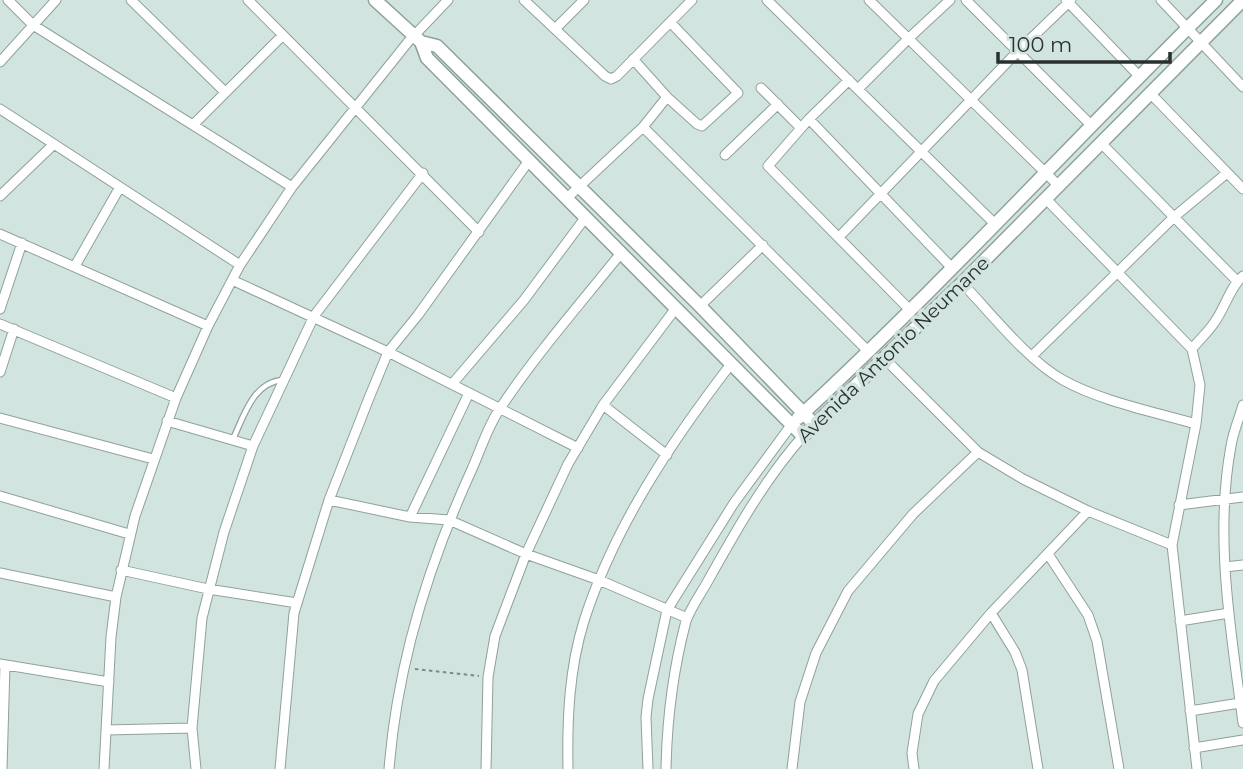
<svg xmlns="http://www.w3.org/2000/svg" width="1243" height="769" font-family="Montserrat,sans-serif">
  <style>
    .lines { fill: none; stroke-linecap: round; stroke-linejoin: round }
    .lane-casing { stroke: #8fa19c; stroke-width: 7 }
    .street-casing { stroke: #8fa19c; stroke-width: 11 }
    .secondary-casing { stroke: #8fa19c; stroke-width: 15 }
    .path { stroke: #7c8986; stroke-width: 2; stroke-dasharray: 3.5 3.5; stroke-linecap: butt }
    .lane { stroke: #fff; stroke-width: 4.5 }
    .street { stroke: #fff; stroke-width: 9 }
    .secondary { stroke: #fff; stroke-width: 12 }
    .labels { text-anchor: middle; stroke-width: 7; stroke-linejoin: round; paint-order: stroke }
    .street-label { font-size: 19px; fill: #29312f; stroke: #d2e4e0 }
  </style>
  <rect width="100%" height="100%" fill="#d2e4e0"/>
  <g class="lines">
    <defs>
      <path id="lane" d="M233,439C244,416 253,382 283,380"/>
      <path id="street" d="M8,0L33,25L292,187
        M131,0L225,92
        M248,0L479,232
        M524,0L605,76L611,79L617,76L692,0
        M767,0L995,224
        M869,0L1059,186
        M966,0L1091,125
        M1066,0L1139,76
        M1161,0L1243,87
        M555,29L584,0
        M0,62L56,0
        M849,80L809,119L768,166L909,309
        M761,88L801,128
        M858,89L909,38L950,0
        M1150,93L1243,189
        M667,97L697,124L702,126L738,93L670,22
        M0,109L240,265
        M809,119L952,268
        M193,125L283,35
        M643,127L867,350
        M1102,144L1237,281
        M725,155L778,104
        M0,196L54,144
        M1045,198L1192,349L1200,385L1196,424
        M566,199L643,127L667,97L633,59
        M0,234L208,326
        M839,237L1018,51L1071,0
        M75,266L120,187
        M232,280L388,352L578,448
        M962,283C991,313 1027,360 1063,380C1100,401 1155,412 1196,424L1172,545L1197,769
        M700,306L763,245
        M0,309L22,243
        M0,324L176,398
        M1192,349C1199,340 1208,332 1214,323C1224,310 1231,285 1243,276
        M1032,356L1174,217L1227,173
        M885,359L978,452L1023,479L1088,511L1172,545
        M0,372L14,329
        M453,383L524,300L585,218
        M603,405L667,455
        M1243,405C1239,419 1233,432 1231,446C1214,537 1231,632 1243,723
        M0,418L153,459
        M167,421L253,446
        M0,496L129,534
        M329,500L410,517L449,520L526,554L599,580L687,618
        M1179,505L1243,497
        M410,517L469,393
        M1048,554L1088,615L1097,641L1119,769
        M1225,567L1243,565
        M121,570L208,589L297,603
        M0,573L116,597
        M991,613L1015,652L1022,670L1038,769
        M1180,621L1229,613
        M0,664L109,682
        M1190,711L1240,703
        M106,730L192,728
        M1194,748L1243,740
        M2,769L5,665
        M104,769L111,637L116,597L135,516L176,398L208,326L240,265L292,187L408,42L448,0
        M196,769L192,728L202,618L224,532L253,446L314,316L423,173
        M280,769L294,613L329,500L369,398L388,352L418,315L528,162
        M389,769C397,666 429,563 472,469C481,449 488,425 501,407C537,353 581,303 621,253
        M486,769L488,677L495,636L526,554L568,464L603,405L676,308
        M568,769C567,720 569,669 584,621C614,527 671,442 731,364
        M648,769L646,717L648,699L667,610L734,503L792,424
        M666,769C667,719 673,670 686,621C691,607 702,592 709,579C737,529 765,479 803,436
        M792,769L800,702L816,653L848,591L913,514L978,452
        M914,769L912,753L918,714L934,681L991,613L1088,511"/>
      <path id="secondary" d="M375,0L421,42L437,46L700,306L814,424
        M421,42L427,58L803,436L962,283L1243,0
        M798,418C943,284 1076,138 1216,0"/>
    </defs>
    <!-- lane casing -->
    <use href="#lane" class="lane-casing"/>
    <!-- street casing -->
    <use href="#street" class="street-casing"/>
    <!-- secondary casing -->
    <use href="#secondary" class="secondary-casing"/>
    <!-- path -->
    <path class="path" d="M415,669L479,676"/>
    <!-- lane -->
    <use href="#lane" class="lane"/>
    <!-- street -->
    <use href="#street" class="street"/>
    <!-- secondary -->
    <use href="#secondary" class="secondary"/>
  </g>
  <g class="labels">
    <!-- street labels -->
    <g class="street-label">
      <text transform="translate(893 349) rotate(-44)" y="7">Avenida Antonio Neumane</text>
    </g>
  </g>
  <!-- scale -->
  <path d="M998 52v10h172v-10" fill="none" stroke="#29312f" stroke-width="3.5"/>
  <text x="1009" y="52" font-size="21" fill="#29312f" stroke="#d2e4e0" stroke-width="5" paint-order="stroke">100 m</text>
</svg>
